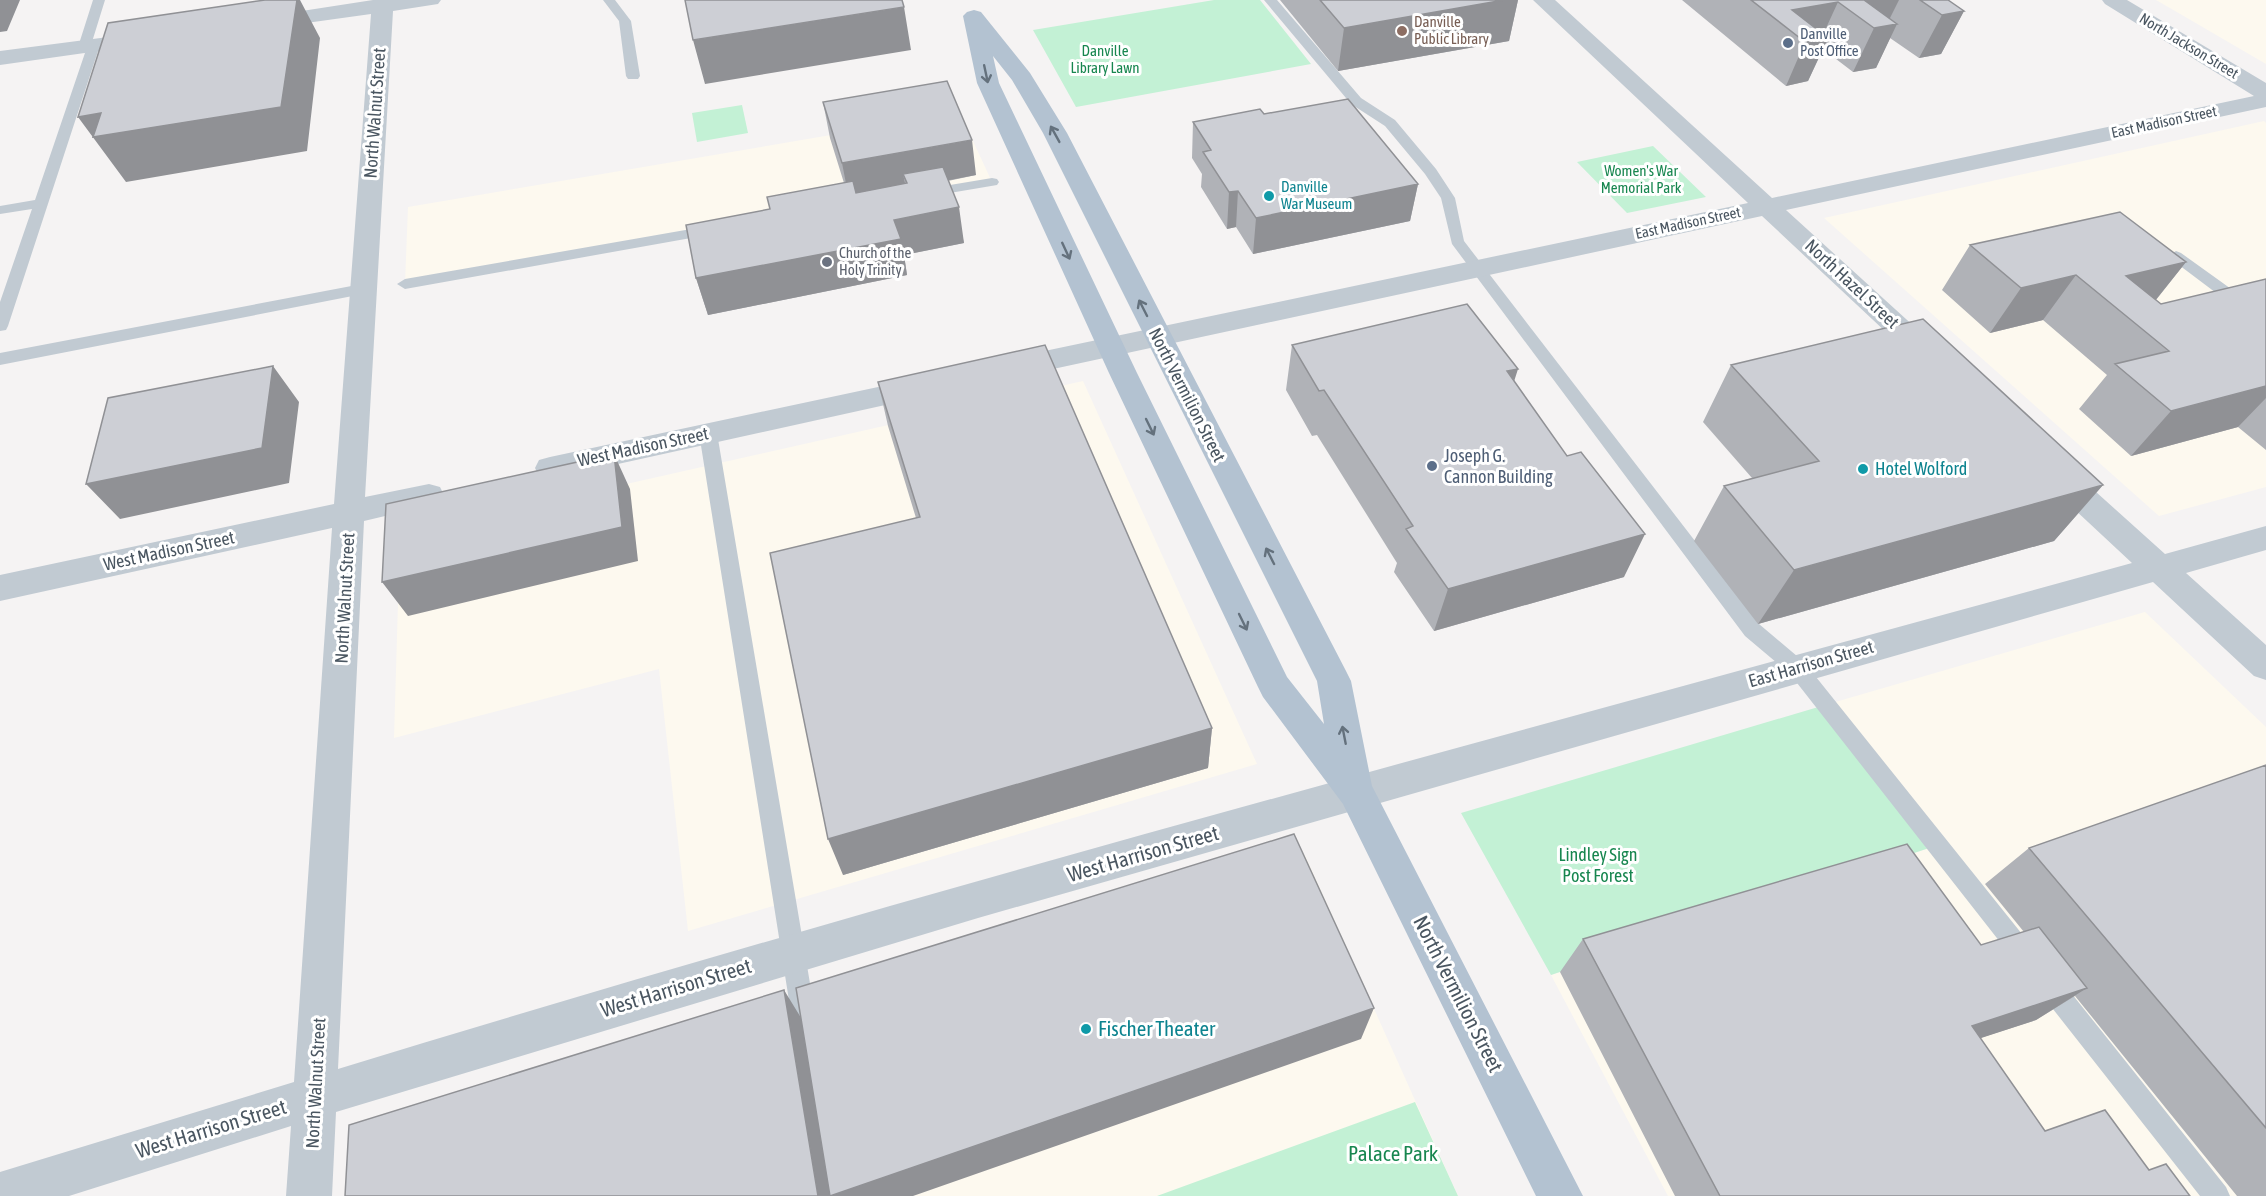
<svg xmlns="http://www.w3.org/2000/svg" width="2266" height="1196" font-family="'Asap Condensed',sans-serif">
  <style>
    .commercial { fill: #fdf9ef }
    .green { fill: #c3f1d5 }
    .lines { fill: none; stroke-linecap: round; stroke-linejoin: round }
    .lane { fill: #c1cad2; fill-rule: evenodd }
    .street { fill: #c1cad2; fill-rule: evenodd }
    .primary { fill: #b3c2d1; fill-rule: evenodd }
    .wall { fill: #b0b2b7 }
    .shaded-wall { fill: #909195 }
    .building { fill: #cdcfd5; stroke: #909195; stroke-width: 1.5 }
    .oneway { stroke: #64717d }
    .education-dot { fill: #8d6e63; stroke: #fff; stroke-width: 2 }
    .service-dot { fill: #5c6f8a; stroke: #fff; stroke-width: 2 }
    .culture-dot { fill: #0f9aa8; stroke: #fff; stroke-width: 2 }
    .worship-dot { fill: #6b7280; stroke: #fff; stroke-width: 2 }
    .labels { text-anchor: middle; stroke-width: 6; stroke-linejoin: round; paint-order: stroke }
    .far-education-label { font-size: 15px; fill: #785e54; stroke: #fff; text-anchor: start }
    .far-service-label { font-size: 15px; fill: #4e5e75; stroke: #fff; text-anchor: start }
    .far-street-label { font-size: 15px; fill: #4a5661; stroke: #fff }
    .far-park-label { font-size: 15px; fill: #17864f; stroke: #fff }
    .far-culture-label { font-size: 15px; fill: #0d838f; stroke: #fff; text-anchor: start }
    .far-worship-label { font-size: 15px; fill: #5b616d; stroke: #fff; text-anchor: start }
    .street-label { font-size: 18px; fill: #4a5661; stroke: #fff }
    .service-label { font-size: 18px; fill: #4e5e75; stroke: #fff; text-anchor: start }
    .culture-label { font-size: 18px; fill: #0d838f; stroke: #fff; text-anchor: start }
    .park-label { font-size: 18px; fill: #17864f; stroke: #fff }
    .near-street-label { font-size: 21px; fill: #4a5661; stroke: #fff }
    .near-culture-label { font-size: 21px; fill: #0d838f; stroke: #fff; text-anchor: start }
    .near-park-label { font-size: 21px; fill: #17864f; stroke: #fff }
  </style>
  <rect width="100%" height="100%" fill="#f5f3f3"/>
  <!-- commercial -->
  <path class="commercial" d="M2156,0H2266V64L2182,15Z
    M960,113L992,182L405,284L408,207Z
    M2264,121L2266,123V487L2159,516L1824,218Z
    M1083,381L1257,764L688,931L659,669L394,738L400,535Z
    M2145,612L2266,727V1196H1668L1551,975L1938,845L1825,705Z
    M1305,855L1458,1196H375L803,1011Z"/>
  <!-- green -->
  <path class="green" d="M1214,0H1260L1311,64L1076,107L1033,30Z
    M742,105L748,133L697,142L692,113Z
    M1653,146L1706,197L1627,213L1577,162Z
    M1825,705L1938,845L1551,975L1461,813Z
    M1415,1102L1458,1196H1157Z"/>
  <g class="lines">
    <!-- lane -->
    <path class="lane" d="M93,0H105L92,42H99L100,45L8,326L6,330L0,331V302L32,209L0,214V206L35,200L86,50L78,47Z
      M603,0H615L631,21L640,76L638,79H628L626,76L619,21Z
      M1264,0H1277L1361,98L1395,120L1436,169L1455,198L1464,241L1500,288L1759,624L1804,662L2034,949L2038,957L2034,965L2026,969L2018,965L1790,674L1745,636L1452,244L1441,198L1425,174L1385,126L1351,104Z
      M992,178L997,179L999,182L997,185L926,197L919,193L926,189Z
      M714,225L722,230L719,233L405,289L397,284L405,279Z
      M2176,251L2181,253L2266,314V327L2260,326L2171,259L2168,256Z
      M362,284L370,289L368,293L0,365V353Z
      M708,427L714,429L717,433L815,1013L812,1022L803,1025L794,1022L791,1013L699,433L702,429Z
      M2047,970L2056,974L2226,1187L2230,1196H2200L2038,990L2035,982L2038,974Z"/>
    <!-- street -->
    <path class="street" d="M373,0H441L438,4L393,11L365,497L429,484L440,487L444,495L440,503L364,521L338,1069C932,887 1533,728 2132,563L2044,481L2040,473L2044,465L2055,462L2066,465L2165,554L2266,526V550L2186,573L2266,645V680L2254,676L2153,582L978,918L336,1112L332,1196H286L291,1126L69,1196H0V1172L294,1082L332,528L0,601V575L334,504L371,14L263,29L256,27L252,23L256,19L263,17Z
      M1533,0H1555L1772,198L2254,96L2105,4L2102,0H2127L2266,83V107L1786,210L1939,349L1943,356L1939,363L1929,365L1919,363L1762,216L1007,379L997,376L993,369L997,362L1007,359L1748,203Z
      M147,32L155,33L158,38L155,43L0,65V51Z
      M925,377L935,380L939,387L935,394L550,479L539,476L535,468L539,460L550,457Z"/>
    <!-- primary -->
    <path class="primary" d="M974,10L981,12L1030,73L1067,133L1346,671L1351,681L1372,786L1583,1196H1536L1343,804L1263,697L1258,687L1109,373L977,83L963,16L967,12ZM993,56L1012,80L1043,133L1317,681L1324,724L1287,677L1137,373L999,83Z"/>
  </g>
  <!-- wall -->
  <path class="wall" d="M1280,0H1518L1509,41L1338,71Z
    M1682,0H1948L1964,11L1941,54L1919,58L1890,38L1876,68L1853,72L1823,49L1808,81L1786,86Z
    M823,102L976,175L948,181L964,243L904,255L907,275L708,315L696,278L770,209L844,183L830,138Z
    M1264,114L1418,184L1410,221L1253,254L1236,227L1227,229L1201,187L1202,174L1192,158L1193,122Z
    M1970,245L2186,262L2156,300L2161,304L2266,279V450L2238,427L2131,456L2079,409L2107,375L2043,320L1990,333L1942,290Z
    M1292,345L1514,382L1624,577L1434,631L1394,572L1397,563L1317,435L1312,436L1286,390Z
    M1731,365L2103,485L2054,541L1758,624L1694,541L1724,486L1752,478L1703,422Z
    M878,382L1212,728L1208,768L843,875L916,518L888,426Z
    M2266,765V1196H2237L2075,996L2036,1020L1980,1038L2045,1131L2149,1170L2190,1196H1675L1560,972L1583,939L1981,945L2024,932L1985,884L2029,848Z"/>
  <!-- shaded-wall -->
  <path class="shaded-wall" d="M0,0H20L7,31L0,32Z
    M297,0H300L320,38L307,151L126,182L78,117L101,113Z
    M1504,0H1518L1509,41L1338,71L1344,28Z
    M1858,0H1899L1886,26L1897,24L1876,68L1853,72L1874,28Z
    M1838,2L1821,39L1828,38L1808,81L1786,86L1805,42L1792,10Z
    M904,7L911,50L705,84L693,40Z
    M1964,11L1941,54L1919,58L1942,15Z
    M972,140L976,175L908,188L903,174L906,188L849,199L842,163Z
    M1418,184L1410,221L1253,254L1256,218Z
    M1238,191L1236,227L1227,229L1229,192Z
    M959,207L964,243L904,255L907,275L708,315L696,278L894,220Z
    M2186,262L2150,307L2126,276Z
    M2076,275L2043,320L1990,333L2021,288Z
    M273,366L299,402L289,483L120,519L86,484Z
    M1518,369L1504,413L1507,371Z
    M2266,386V398L2238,427L2131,456L2171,411Z
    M614,454L630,489L638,561L408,616L382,582Z
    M2103,485L2054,541L1758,624L1794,570Z
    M1645,534L1624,577L1434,631L1448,589Z
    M1212,728L1208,768L843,875L828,839Z
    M2087,988L2036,1020L1926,1056L1972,1026Z
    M784,990L803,1021L1374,1008L1361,1039L913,1196H818Z"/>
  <!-- building -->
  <path class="building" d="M265,0H297L281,107L93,137L101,113L78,117L108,23Z
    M685,0H902L904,7L693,40Z
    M1320,0H1504L1344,28Z
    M1751,0H1864L1897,24L1874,28L1838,2L1792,10L1828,38L1805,42Z
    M1920,0H1948L1964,11L1942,15Z
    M947,81L972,140L842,163L823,102Z
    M1348,99L1418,184L1256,218L1238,191L1229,192L1203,152L1211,150L1193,122L1260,109L1264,114Z
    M943,167L959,207L894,220L901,239L696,278L686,225L770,209L767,197L853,181L856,193L907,183L903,174Z
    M2120,212L2186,262L2126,276L2161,304L2266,279V386L2171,411L2115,364L2169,351L2076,275L2021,288L1970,245Z
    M1467,304L1518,369L1507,371L1567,456L1581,452L1645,534L1448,589L1406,529L1413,526L1324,390L1319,391L1292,345Z
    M1923,319L2103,485L1794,570L1724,486L1819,461L1731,365Z
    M1045,345L1212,728L828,839L770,553L920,517L878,382Z
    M273,366L262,448L86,484L108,398Z
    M614,454L622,527L382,582L386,504Z
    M2266,765V1128L2029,848Z
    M1294,834L1374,1008L830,1196L796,988Z
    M1907,844L1981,945L2039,927L2087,988L1972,1026L2045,1131L2105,1110L2149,1170L2166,1164L2190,1196H1720L1583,939Z
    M784,990L818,1196H345L349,1125Z"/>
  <!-- one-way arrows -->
  <defs><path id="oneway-shaft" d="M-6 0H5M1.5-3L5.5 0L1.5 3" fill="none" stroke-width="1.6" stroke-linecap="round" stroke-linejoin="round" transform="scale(1.5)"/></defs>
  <g class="oneway">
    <use href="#oneway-shaft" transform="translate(986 74) rotate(78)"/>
    <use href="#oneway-shaft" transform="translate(1055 134) rotate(-119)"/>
    <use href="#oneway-shaft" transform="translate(1066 251) rotate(65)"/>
    <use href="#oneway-shaft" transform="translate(1143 308) rotate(-117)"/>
    <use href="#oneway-shaft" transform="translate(1150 427) rotate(64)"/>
    <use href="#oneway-shaft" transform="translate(1270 556) rotate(-117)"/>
    <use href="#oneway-shaft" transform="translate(1243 622) rotate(64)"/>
    <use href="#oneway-shaft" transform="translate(1344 735) rotate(-101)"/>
  </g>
  <!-- markers -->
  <circle class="education-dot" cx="1402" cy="31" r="6"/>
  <g class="service-dot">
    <circle cx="1788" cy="43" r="6"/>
    <circle cx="1432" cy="466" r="6"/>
  </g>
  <g class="culture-dot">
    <circle cx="1269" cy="196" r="6"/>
    <circle cx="1863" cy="469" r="6"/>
    <circle cx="1086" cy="1029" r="6"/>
  </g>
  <circle class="worship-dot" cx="827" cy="262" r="6"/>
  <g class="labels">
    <!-- far-education labels -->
    <g class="far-education-label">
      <text x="1414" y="27">Danville<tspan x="1414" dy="17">Public Library</tspan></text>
    </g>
    <!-- far-service labels -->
    <g class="far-service-label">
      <text x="1800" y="39">Danville<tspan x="1800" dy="17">Post Office</tspan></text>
    </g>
    <!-- far-street labels -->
    <g class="far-street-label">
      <text transform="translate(2189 46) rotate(31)" y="5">North Jackson Street</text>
      <text transform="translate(2164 122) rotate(-12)" y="5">East Madison Street</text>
      <text transform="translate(1688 223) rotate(-12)" y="5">East Madison Street</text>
    </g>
    <!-- far-park labels -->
    <g class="far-park-label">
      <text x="1105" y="56">Danville<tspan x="1105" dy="17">Library Lawn</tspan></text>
      <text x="1641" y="176">Women's War<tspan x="1641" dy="17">Memorial Park</tspan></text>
    </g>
    <!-- far-culture labels -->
    <g class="far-culture-label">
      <text x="1281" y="192">Danville<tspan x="1281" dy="17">War Museum</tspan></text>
    </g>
    <!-- far-worship labels -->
    <g class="far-worship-label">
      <text x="839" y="258">Church of the<tspan x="839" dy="17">Holy Trinity</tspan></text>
    </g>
    <!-- street labels -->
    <g class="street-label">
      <text transform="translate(375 113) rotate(-86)" y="6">North Walnut Street</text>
      <text transform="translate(1852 284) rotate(43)" y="6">North Hazel Street</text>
      <text transform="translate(1187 395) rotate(63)" y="6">North Vermilion Street</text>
      <text transform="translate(643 447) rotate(-12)" y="6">West Madison Street</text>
      <text transform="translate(169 551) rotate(-12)" y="6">West Madison Street</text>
      <text transform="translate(345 598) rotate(-87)" y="6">North Walnut Street</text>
      <text transform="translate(1811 664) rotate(-16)" y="6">East Harrison Street</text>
      <text transform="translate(316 1083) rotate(-87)" y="6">North Walnut Street</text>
    </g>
    <!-- service labels -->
    <g class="service-label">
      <text x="1444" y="462">Joseph G.<tspan x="1444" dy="21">Cannon Building</tspan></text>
    </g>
    <!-- culture labels -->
    <g class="culture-label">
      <text x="1875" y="475">Hotel Wolford</text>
    </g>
    <!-- park labels -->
    <g class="park-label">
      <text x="1598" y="861">Lindley Sign<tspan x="1598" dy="21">Post Forest</tspan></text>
    </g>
    <!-- near-street labels -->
    <g class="near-street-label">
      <text transform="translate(1143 854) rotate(-16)" y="7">West Harrison Street</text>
      <text transform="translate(676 988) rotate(-17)" y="7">West Harrison Street</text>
      <text transform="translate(1458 994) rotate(63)" y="7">North Vermilion Street</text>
      <text transform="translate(211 1129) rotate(-17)" y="7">West Harrison Street</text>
    </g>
    <!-- near-culture labels -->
    <g class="near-culture-label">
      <text x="1098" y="1036">Fischer Theater</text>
    </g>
    <!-- near-park labels -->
    <g class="near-park-label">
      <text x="1393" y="1161">Palace Park</text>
    </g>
  </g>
</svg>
